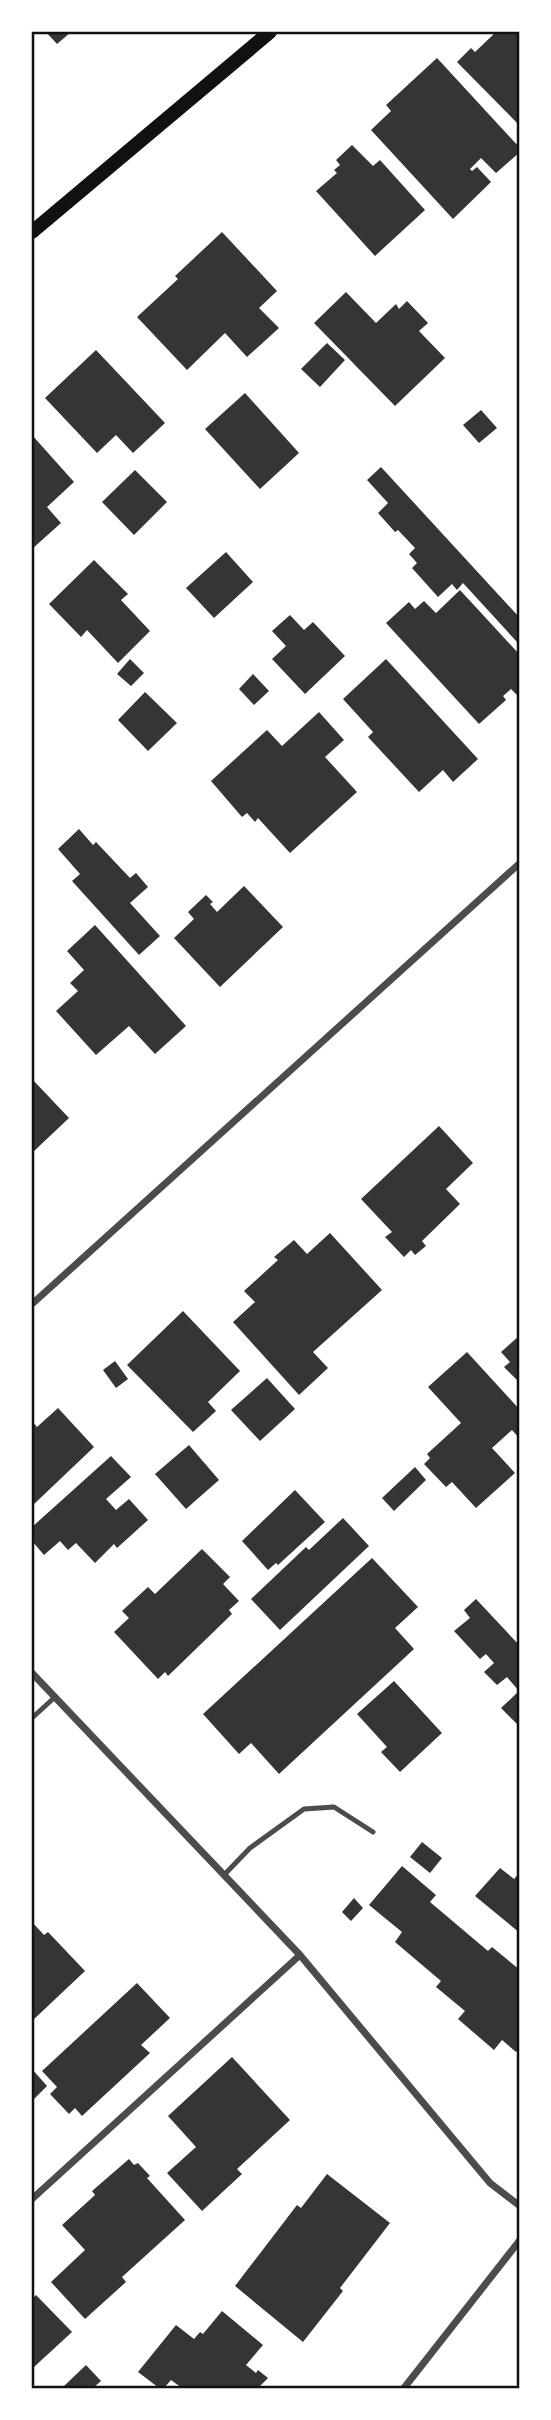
<svg xmlns="http://www.w3.org/2000/svg" width="551" height="2420" font-family="'Titillium Web',sans-serif">
  <style>
    .building { fill: #353535 }
    .lines { fill: none; stroke-linecap: round; stroke-linejoin: round }
    .service { stroke: #4c4c4c; stroke-width: 5 }
    .minor { stroke: #4c4c4c; stroke-width: 7 }
    .secondary { stroke: #111; stroke-width: 14 }
    .neatline { fill: none; stroke: #111; stroke-width: 2.5 }
  </style>
  <rect width="100%" height="100%" fill="#fff"/>
  <!-- building -->
  <path class="building" d="M46,32H71L57,44Z
    M496,32H520V126L457,62L471,48L475,52Z
    M437,58L520,148V152L496,173L481,158L470,169L472,171L477,167L491,182L453,219L371,130L391,111L386,105Z
    M352,145L373,166L380,160L425,210L375,256L316,191L337,173L334,170L340,165L336,160Z
    M222,232L277,291L259,308L279,328L247,357L225,333L187,370L137,317L178,279L175,276Z
    M346,292L376,323L396,304L399,309L407,301L428,323L419,331L445,358L395,406L314,323Z
    M327,343L345,360L320,387L301,369Z
    M96,350L165,423L133,453L116,435L97,453L45,398Z
    M245,393L299,453L260,489L205,429Z
    M481,410L497,428L479,443L463,425Z
    M32,435L74,482L47,507L61,523L32,549Z
    M381,467L520,618V639L517,642L463,583L457,590L452,584L438,597L412,568L417,563L409,554L415,548L398,530L395,532L378,513L388,503L367,480Z
    M135,470L167,502L134,535L102,502Z
    M226,552L253,582L214,618L186,588Z
    M94,560L128,594L121,600L150,631L118,663L87,630L81,637L49,604Z
    M460,590L520,655V698L511,689L503,696L506,700L479,724L386,623L409,602L415,609L424,601L436,613Z
    M290,615L304,630L313,622L345,656L305,694L272,659L286,646L272,631Z
    M130,659L144,673L131,686L117,674Z
    M386,659L478,759L453,782L443,770L419,792L368,737L373,732L343,699Z
    M253,674L269,691L254,705L239,689Z
    M145,692L177,723L148,751L118,720Z
    M319,712L344,740L325,757L357,792L290,853L258,818L255,822L247,813L242,817L211,781L267,730L282,746Z
    M79,829L93,845L96,842L130,878L136,873L148,887L130,903L160,936L139,955L72,881L80,874L58,849Z
    M244,886L283,927L220,987L174,938L194,919L188,912L206,895L213,902L210,904L217,912Z
    M95,925L186,1026L155,1054L129,1026L96,1055L56,1011L78,991L70,983L84,970L67,951Z
    M32,1079L69,1118L32,1153Z
    M439,1126L473,1163L446,1189L460,1204L422,1241L426,1246L415,1255L411,1250L404,1257L385,1237L392,1232L361,1199Z
    M330,1233L382,1290L313,1352L328,1368L299,1395L233,1322L255,1302L244,1291L278,1260L274,1257L294,1240L307,1254Z
    M183,1311L240,1371L208,1402L216,1411L193,1432L127,1365Z
    M520,1335V1383L504,1367L510,1362L501,1352Z
    M467,1352L520,1410V1439L512,1430L492,1448L515,1473L476,1508L452,1482L446,1487L424,1464L430,1458L427,1454L461,1423L428,1387Z
    M115,1361L128,1379L116,1388L103,1370Z
    M267,1378L295,1409L260,1441L231,1410Z
    M58,1408L94,1447L32,1506V1421L37,1427Z
    M189,1445L219,1480L186,1509L155,1474Z
    M111,1456L131,1477L106,1499L116,1510L129,1499L148,1520L117,1548L114,1544L95,1563L76,1543L68,1550L60,1541L44,1555L32,1541V1527Z
    M415,1467L426,1480L394,1511L382,1498Z
    M295,1490L325,1522L278,1565L276,1563L268,1570L242,1541Z
    M343,1518L369,1546L280,1630L251,1599L306,1547L309,1550Z
    M202,1549L230,1577L223,1584L239,1601L229,1610L232,1614L168,1676L165,1672L158,1679L114,1632L129,1618L122,1611L148,1587L155,1594Z
    M372,1558L418,1607L395,1628L414,1649L279,1774L251,1743L239,1754L203,1714Z
    M476,1599L520,1646V1727L501,1708L519,1691L507,1677L497,1685L484,1672L494,1663L486,1654L480,1659L454,1631L470,1618L464,1610Z
    M394,1681L442,1733L400,1772L381,1752L387,1747L357,1714Z
    M422,1842L442,1858L430,1873L410,1857Z
    M402,1866L436,1895L430,1902L488,1951L492,1947L520,1970V2048L516,2052L502,2040L494,2050L458,2019L465,2011L436,1987L441,1981L395,1942L402,1932L369,1905Z
    M500,1868L514,1879L520,1872V1933L475,1896Z
    M354,1898L363,1908L351,1921L342,1912Z
    M32,1922L44,1935L48,1932L85,1971L32,2021Z
    M137,1983L170,2018L141,2045L150,2053L82,2116L75,2108L69,2114L50,2094L57,2087L42,2071Z
    M232,2057L290,2120L237,2169L242,2174L202,2211L167,2173L196,2147L168,2116Z
    M32,2069L47,2086L32,2101Z
    M129,2159L134,2165L138,2163L150,2176L147,2178L185,2220L122,2277L126,2282L85,2319L51,2282L85,2250L62,2225L95,2195L92,2191Z
    M327,2174L390,2223L340,2288L343,2291L303,2342L235,2286L297,2205L301,2208Z
    M36,2295L72,2332L34,2367L32,2365V2299Z
    M222,2311L263,2345L246,2365L256,2373L258,2370L268,2378L258,2388H182L171,2380L164,2388H159L138,2372L176,2325L194,2339L200,2332L203,2334Z
    M86,2365L101,2381L93,2388H67L64,2386Z"/>
  <g class="lines">
    <!-- service -->
    <path class="service" d="M32,1718L55,1697
      M224,1875L250,1848L304,1809L334,1807L373,1832"/>
    <!-- minor -->
    <path class="minor" d="M32,1304L520,863
      M32,1673L300,1955L490,2183L520,2206
      M32,2199L300,1955
      M404,2388L520,2240"/>
    <!-- secondary -->
    <path class="secondary" d="M32,232L270,32"/>
  </g>
  <!-- border -->
  <rect width="551" height="2420" fill="none" stroke="#ffffff" stroke-width="66"/>
  <rect x="33" y="33" width="485" height="2354" class="neatline"/>
</svg>
